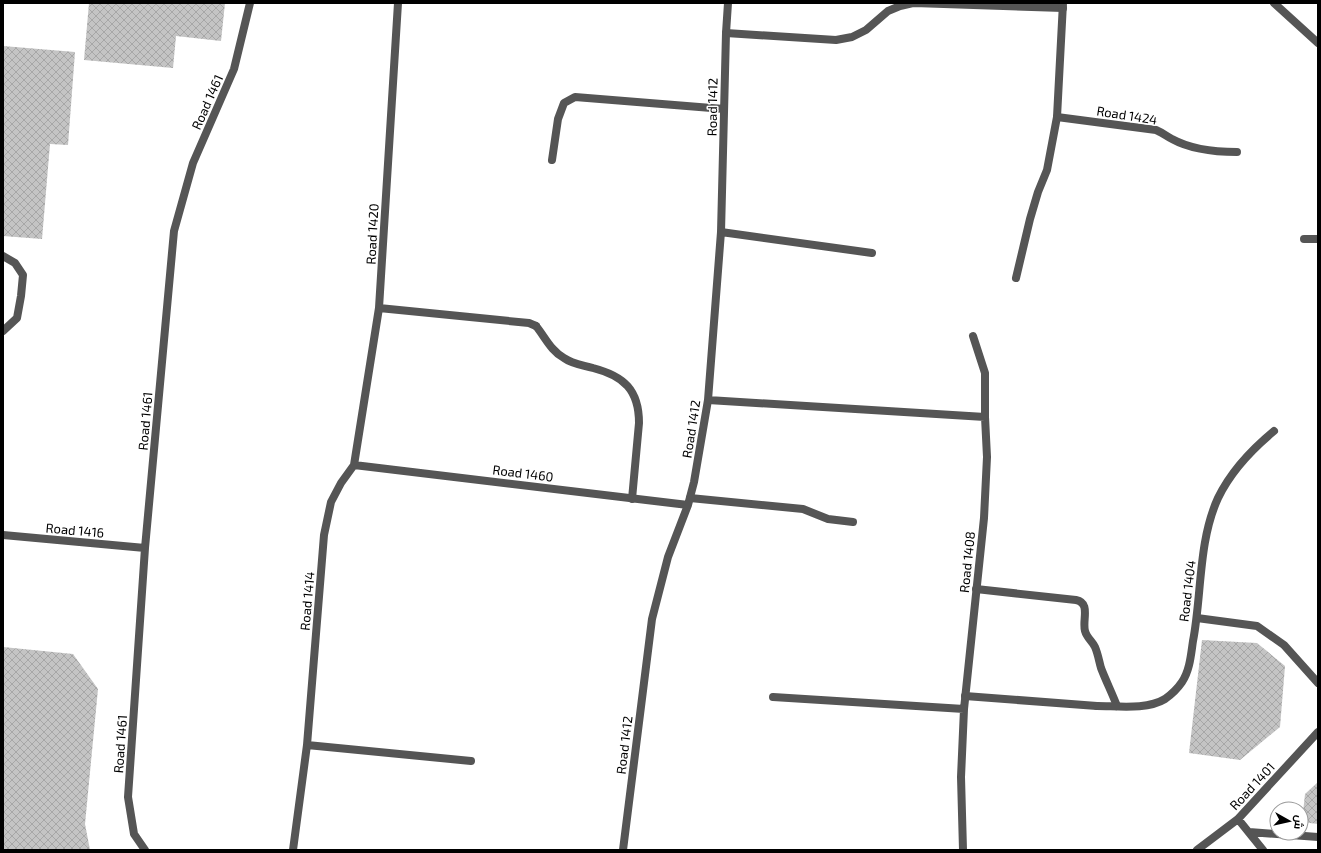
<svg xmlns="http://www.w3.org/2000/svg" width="1321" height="853" font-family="'Exo 2',Cairo,sans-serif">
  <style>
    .building { fill: url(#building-cross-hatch) }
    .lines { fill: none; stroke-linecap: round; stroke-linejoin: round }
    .service { stroke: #555; stroke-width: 8 }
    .minor { stroke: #555; stroke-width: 8 }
    .tertiary { stroke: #555; stroke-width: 8 }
    .labels { text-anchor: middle; stroke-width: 3; stroke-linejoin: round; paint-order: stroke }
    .street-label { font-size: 13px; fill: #000; stroke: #fff }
  </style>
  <defs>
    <pattern id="building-cross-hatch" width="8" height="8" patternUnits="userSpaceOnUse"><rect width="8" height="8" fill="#c4c4c4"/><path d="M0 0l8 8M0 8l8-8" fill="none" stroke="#a7a7a7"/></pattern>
  </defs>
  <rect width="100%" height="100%" fill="#fff"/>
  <!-- building -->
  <path class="building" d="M89,3H225L221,41L176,36L173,68L84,60Z
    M3,46L75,52L68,145L50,144L42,239L3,236Z
    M1202,640L1257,643L1285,666L1280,727L1240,760L1189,753Z
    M3,647L73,654L98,689L85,824L90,850H3Z
    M1318,782V824L1302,822L1305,794Z"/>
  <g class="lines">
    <!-- service -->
    <path class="service" d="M914,3L1063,8
      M726,33L836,40L852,37L866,30L888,11L900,6L913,3
      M1057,117L1156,130C1163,133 1166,136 1172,139C1192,150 1215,152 1237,152
      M3,256L15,263L23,275L21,296L17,318L3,331
      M536,326C545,337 551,351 564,358C572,364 583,365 593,368C624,376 639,390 639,423L632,499
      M690,498L803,509L828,519L853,522
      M976,589L1076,600C1091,603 1082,620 1085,631C1087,638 1092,641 1095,647C1098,654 1099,661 1101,668C1106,681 1112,693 1117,706
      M965,696L1097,706"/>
    <!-- minor -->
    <path class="minor" d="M552,160L558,119L564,103L575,97L724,109
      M721,232L872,253
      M1304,239H1318
      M1016,278L1030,219L1038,192L1047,170L1057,117L1063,3
      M379,308L529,323L536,326
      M708,400L985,417
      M354,465L688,505
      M3,535L145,548
      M1197,618L1257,626L1284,645L1318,683
      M773,697L964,709
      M1097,706C1118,706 1147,710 1165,699C1172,694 1178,688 1182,682C1190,670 1191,654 1193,641C1202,594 1198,542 1218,498C1231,471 1251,450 1274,431
      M307,745L471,761
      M1238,819L1263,850
      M1249,832L1318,837
      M145,850L134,834L128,797L145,548L174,231L193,163L234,69L250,3
      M293,850L307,745L324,535L331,502L341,483L354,465L379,308L398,3
      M623,850L652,619L668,557L688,505L694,482L708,400L721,232L726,33L728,3
      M963,850L961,777L964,709L984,518L987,457L985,417V373L973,336
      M1197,850L1238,819L1318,732"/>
    <!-- tertiary -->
    <path class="tertiary" d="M1274,3L1318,43"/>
  </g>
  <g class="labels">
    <!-- street labels -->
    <g class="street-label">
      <text transform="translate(207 102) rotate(-66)" y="5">Road 1461</text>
      <text transform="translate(712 107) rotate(-89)" y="5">Road 1412</text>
      <text transform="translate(1127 115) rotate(9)" y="5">Road 1424</text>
      <text transform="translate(372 234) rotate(-87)" y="5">Road 1420</text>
      <text transform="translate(145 421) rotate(-85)" y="5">Road 1461</text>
      <text transform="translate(691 429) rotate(-81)" y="5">Road 1412</text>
      <text transform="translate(523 473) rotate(7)" y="5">Road 1460</text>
      <text transform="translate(75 530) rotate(5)" y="5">Road 1416</text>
      <text transform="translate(967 562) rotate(-84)" y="5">Road 1408</text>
      <text transform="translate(1187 591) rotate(-83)" y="5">Road 1404</text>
      <text transform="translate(307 601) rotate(-85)" y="5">Road 1414</text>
      <text transform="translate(120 744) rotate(-86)" y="5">Road 1461</text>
      <text transform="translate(624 745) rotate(-83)" y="5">Road 1412</text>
      <text transform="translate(1252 786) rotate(-47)" y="5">Road 1401</text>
    </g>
  </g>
  <!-- border -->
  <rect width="1321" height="853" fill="none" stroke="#000000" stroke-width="8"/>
  <!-- north arrow -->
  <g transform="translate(1289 821) rotate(98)"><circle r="19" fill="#ffffff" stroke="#999999"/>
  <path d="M0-3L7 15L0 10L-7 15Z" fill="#000000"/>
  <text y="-6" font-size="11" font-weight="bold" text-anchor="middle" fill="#000000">ش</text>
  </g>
</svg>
